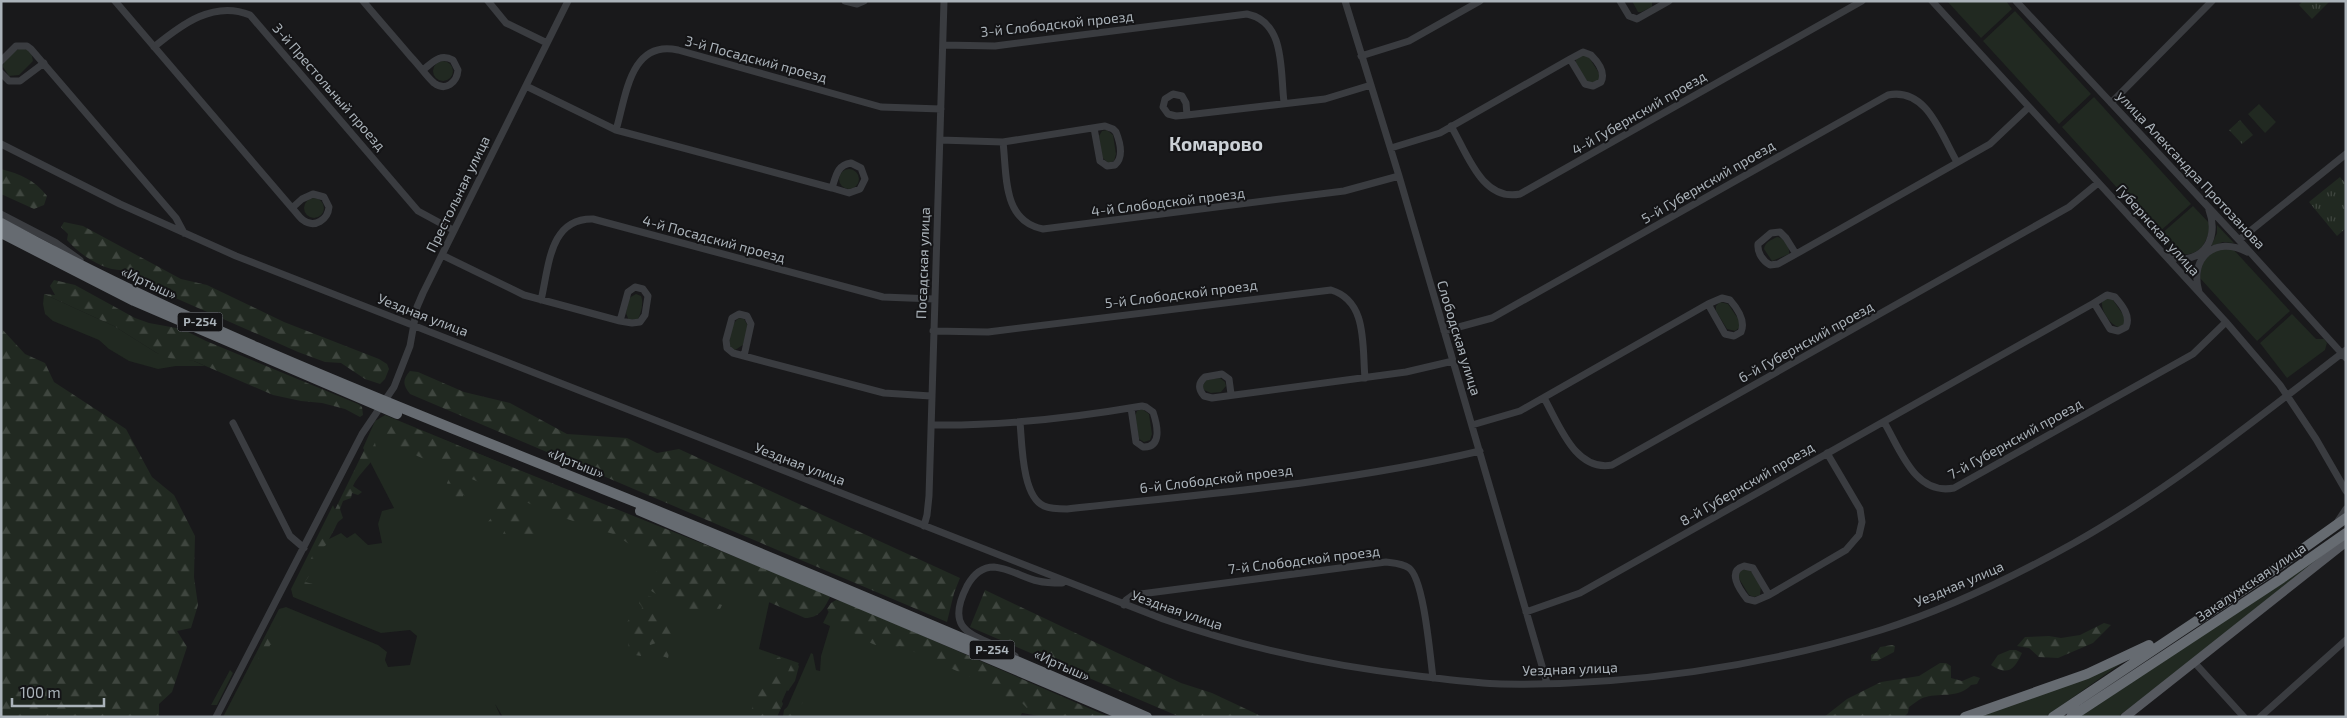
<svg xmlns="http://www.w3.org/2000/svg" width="2347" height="718" font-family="'Exo 2',sans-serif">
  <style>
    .grass { fill: #212921 }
    .forest { fill: url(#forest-firs) }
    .park { fill: url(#park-tufts) }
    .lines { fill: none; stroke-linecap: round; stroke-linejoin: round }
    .minor { stroke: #3a3c40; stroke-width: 7 }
    .major { stroke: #56595f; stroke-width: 9 }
    .highway { stroke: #666b71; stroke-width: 10 }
    .labels { text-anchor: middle; stroke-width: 4; stroke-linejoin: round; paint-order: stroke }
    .shield { fill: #141416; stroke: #7e8389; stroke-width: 1 }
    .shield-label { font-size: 12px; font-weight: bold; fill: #abb3ba }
    .street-label { font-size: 14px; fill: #abb3ba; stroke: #141416 }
    .district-label { font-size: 19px; font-weight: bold; fill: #ccd1d6; stroke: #141416 }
  </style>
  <defs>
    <pattern id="forest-firs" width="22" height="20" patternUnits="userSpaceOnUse" patternTransform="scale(1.25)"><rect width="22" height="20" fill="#212921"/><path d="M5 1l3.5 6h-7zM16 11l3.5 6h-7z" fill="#3f463f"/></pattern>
    <pattern id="park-tufts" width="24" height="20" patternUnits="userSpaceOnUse" patternTransform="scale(1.25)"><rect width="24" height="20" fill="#212921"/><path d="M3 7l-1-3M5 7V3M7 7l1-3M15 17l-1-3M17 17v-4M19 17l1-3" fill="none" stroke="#3f463f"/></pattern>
  </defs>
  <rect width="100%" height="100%" fill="#19191b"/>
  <!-- grass -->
  <path class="grass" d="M1632,1H1652V7L1641,12H1638Z
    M1947,1H2006L2012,9L1981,38Z
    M2015,11L2091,94L2059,124L1983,41Z
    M22,48L31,51L33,61L19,75L9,76L3,67C3,59 14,50 22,48Z
    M1580,55L1588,56L1599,73L1600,79L1595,84L1587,81L1576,64V58Z
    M433 71a10 10 0 1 1 20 0a10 10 0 1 1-20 0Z
    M2094,97L2191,204L2158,233L2062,127Z
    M2259,104L2276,122L2265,133L2248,114Z
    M1107,130L1113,135L1116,154L1114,161L1108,163L1102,157L1099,136L1102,131Z
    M839 179a10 10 0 1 1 20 0a10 10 0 1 1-20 0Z
    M304 208a10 10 0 1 1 20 0a10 10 0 1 1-20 0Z
    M2193,206L2211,225C2205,246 2201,255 2178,255L2160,235Z
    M2217,225L2234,243L2223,242L2211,246L2217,233Z
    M1777,237C1785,238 1790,246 1789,254L1772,261L1764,249C1765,242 1771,240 1777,237Z
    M2219,249H2233L2290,311L2257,341L2200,278C2201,264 2205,255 2219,249Z
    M44,294L114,326L157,353L194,361L205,366H176L158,369L129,361L109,349L99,340L53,321L45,314L43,304Z
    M636,294L641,296C644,303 641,313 638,319L629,321L626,313L629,298Z
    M2106,298L2113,300L2124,316V325L2118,327C2110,324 2101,311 2102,302Z
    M1720,302L1728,304L1739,320L1740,327L1735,331L1727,329L1716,311V306Z
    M2292,314L2316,339H2324L2327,343L2325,350L2287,378L2260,343Z
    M739,318L744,319L748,326L743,345L735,350L730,347C728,339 731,323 739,318Z
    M1220,378L1225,382L1226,386L1221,392L1211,393L1204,390L1202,387L1206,380Z
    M1142,409L1149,414L1152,434L1150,440L1144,442L1139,439L1135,416L1137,411Z
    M385,415L775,576L759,649L799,663L775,717H503L495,704L501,717H223L279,609L286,607L378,645L387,652L385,660L388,667L410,665L417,636L410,630L381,633L293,597L291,589L333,505L339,518L330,533L329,539L341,533L347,538L355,533L368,545L382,543L378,524L382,511L394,508L363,448L375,421Z
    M2337,545L2118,717H2080Z
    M1740,570H1750L1761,586L1760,595L1754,597L1749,595L1738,577Z
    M831,607L1072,717H1044L1022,713L1020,717H783L811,653L813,654L816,670L820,671L821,656L830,626L823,623Z
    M2126,660L2045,717H1973Z
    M230,670L233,673L217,705H211Z"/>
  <!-- forest -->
  <path class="forest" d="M1,169C20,174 35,180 47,196L44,205L34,209L1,194Z
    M64,222L83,226L181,279L207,285L284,322L379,359L387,364L389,369L385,379L380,384L365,379L341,363L325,362L298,352L130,278L125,270C105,272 80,255 67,240L68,234L61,227Z
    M54,280L75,285L135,318L149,323L182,329L206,341L358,404L362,407L363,415L360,417L345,409L322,403L301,401L273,395L194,361L169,358L157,353L114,326L44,294L55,295L50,286Z
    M1,328L25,354L45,363L54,382L126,429L152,477L174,495L195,536L194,577L198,605L191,628L177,631L187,647L172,692L159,704V717H1Z
    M410,371L418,372L464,392L510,403L567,434L627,438L657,453L679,449L960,578L954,593L947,622L410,394C403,385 402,380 410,371Z
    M387,417L818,590L830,597C824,609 819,618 805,618L735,587C727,590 718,594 716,603L722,605L719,611L694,613L675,597L669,598L663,592L656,594L645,587L665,560L629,544L616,535L561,517L389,444C378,436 375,426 387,417Z
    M373,432L376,448H373L374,458C367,468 358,475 353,486L362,492L358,495L352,493L351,498L343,501L340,509L343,518L338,522L326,545L319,551L321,558H315L313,562L315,572L311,573L305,582L313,584V588L309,591L300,583L303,575Z
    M449,479L476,490L480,494L479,498L473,501L463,495V500L453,499L447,483Z
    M492,497L523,507L522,513L545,532L537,539L521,540L519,536H513L508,544L500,541L511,516L509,512L504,510L496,524L494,531H487V523L492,517Z
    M985,590L1181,683L1212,693L1263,717H1180L970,627Z
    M642,594L655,598L653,607L655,618L659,619V614L664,613C679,623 672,643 668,658L662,656L660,644L656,643L650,645L647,634L643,636L639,641L642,649L641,656L635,655L629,650L626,624L631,616L638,620L641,616L642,607L639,603Z
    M836,600L845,602L1109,717H1061L1048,711H1041L1037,706L1032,704L1027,708L1015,696L1014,701L997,697L989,685L941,664V668L930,665L927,657L899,646L897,649L890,651L884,644C882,645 877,645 876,645C865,642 831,619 827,609L831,603Z
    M285,609L293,611L294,614L281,620V626L275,632L273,629C273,620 278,614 285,609Z
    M2104,623L2111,625L2093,643L2058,658L2039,657L2029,648L2017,646L2025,637L2049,636L2061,638L2080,635Z
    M272,636L275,639V643L270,645L265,663L259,661L258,658L268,637Z
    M1892,645L1895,646L1894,652L1877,661H1871V655L1877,652L1880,647Z
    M2010,650H2016L2022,653C2014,670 2008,676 1991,665L1998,655Z
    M781,657L783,662L780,682L783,683L791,665L797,664L799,666L795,681L788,691L782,688L778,692L783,704L777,717H749C751,710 754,704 756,697C759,688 755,681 762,673H769L777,658Z
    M1940,663H1946L1951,666V678L1962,681L1974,676L1980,678L1977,684L1971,685C1960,698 1941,693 1926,697C1920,698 1914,704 1909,707L1908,713L1904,717H1824L1847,699L1881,682L1919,676Z
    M796,699L803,700L802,704L798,705L792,716L783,717L784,710Z"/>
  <!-- park -->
  <path class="park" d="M2303,1H2330L2312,19L2299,5Z
    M2240,120L2253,135L2242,144L2229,130Z
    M2340,177L2346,184V228L2337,236L2309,202Z"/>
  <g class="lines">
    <!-- minor -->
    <path class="minor" d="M115,1L292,208C296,212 299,217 303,220C315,229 328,219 329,207L324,197L313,194L302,199L292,208
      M363,1C379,20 395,38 411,57C419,65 426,76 434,83C446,92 457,82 458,70L453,60C440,53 433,62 423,70
      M488,1L506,23L547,43
      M845,1L857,4L864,1
      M1345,1L1399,176L1547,683
      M1620,1L1629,16L1637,19L1669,1
      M1932,1L2226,322L2280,385L2316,439L2346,491
      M2016,1L2239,240L2346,358
      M943,45L995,46L1247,14C1286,22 1280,71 1284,102
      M154,47C182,24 214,0 250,15L418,211L453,230
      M1361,56L1409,41L1480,1
      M1,61L16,46H27L31,49L176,218L184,233
      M1,73L9,81H20L44,63
      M526,86L616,130L832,188C836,176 837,165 851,163L861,168L865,179L860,189L849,193L832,188
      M2111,103L2212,1
      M1187,115L1176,116L1168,114L1163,107L1165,99L1173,94L1182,96L1186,103L1187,115L1325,99L1371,85
      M1451,126C1467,153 1482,202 1520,194L1862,1
      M616,130C626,97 630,39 678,50L881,107L941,109
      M940,140L1003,142L1105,126L1113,129L1116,132C1120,142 1124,157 1115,165L1107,166L1100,161L1094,128
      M1003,142C1007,175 1002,221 1043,229L1344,191L1399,176
      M1,144L120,204L236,256L1163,619C1246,648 1330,666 1418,676C1446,679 1474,683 1501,684C1627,686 1761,667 1881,630C1948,609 2013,577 2074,543C2170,489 2258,418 2346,350
      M1391,148L1440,133L1570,59L1585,84L1593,86L1601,82C1606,72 1598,62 1591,55L1583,52L1570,59
      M1,214L55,242L80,260
      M2239,240L2346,154
      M1796,254L1778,264L1770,265C1763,261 1757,253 1758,244L1771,233L1780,232L1786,238L1796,254L1990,144L2029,107
      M2164,254C2198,270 2221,242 2209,210
      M442,255L524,295L620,321L632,323L640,322L645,315L648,296L643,289L635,287L628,292L620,321
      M2199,292C2189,258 2215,235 2247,252
      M541,300C549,267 549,218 593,219L883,297L934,299
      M933,331L988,332L1331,290C1368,301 1362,346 1365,378
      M1444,331L1492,318L1888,95C1927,87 1941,135 1957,162
      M744,356L751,324L747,316L739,314L732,318L726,340L727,348L733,353L744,356L884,393L931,396
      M1231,394L1229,379L1222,374L1205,377C1198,383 1198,389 1204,396L1212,398L1406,372L1453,361
      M1544,398C1559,424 1575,472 1612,465L2069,207L2098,183
      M1020,422C1022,443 1022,497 1044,506C1051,509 1059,509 1067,509C1205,494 1345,483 1480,451
      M1884,422C1900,449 1915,496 1954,488L2193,354L2226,322
      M233,423L290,536L304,548
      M932,425C1002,426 1072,418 1142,406L1146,407L1153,412C1157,424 1163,448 1143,447L1136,442L1131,408
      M1472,425L1520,411L1708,304L1725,334L1734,336L1741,332C1746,321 1737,308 1730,300L1722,298L1708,304
      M2338,521L2346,509
      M924,526L927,515L929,496L944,1
      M1769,595L1755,601L1747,599C1739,589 1727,571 1744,566L1753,568L1769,595L1846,550L1859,535L1862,522L1860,509L1827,453
      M1124,605L1126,600L1133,595L1386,562C1394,563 1402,563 1409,568C1424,579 1430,656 1433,678
      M1526,612L1580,593L2094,303L2110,329L2118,331L2126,327C2131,316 2122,305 2115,297L2107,295L2094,303
      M1015,656C981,634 941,637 967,586C973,575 981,567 994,567C1009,568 1024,578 1038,581C1046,583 1054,583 1062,583
      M2194,662L2244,717
      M216,717L362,434L394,387L410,346L417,307L423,293L568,1
      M2260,717L2346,640"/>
    <!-- major -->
    <path class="major" d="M2125,717L2346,542"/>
    <!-- highway -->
    <path class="highway" d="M1,223C194,329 400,407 603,489C786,562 966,639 1147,717
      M1,233L134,301L397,414
      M640,511L1127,717
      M1965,717L2087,674L2149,645
      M2053,717L2276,568L2346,518
      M2071,717L2282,578L2346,533"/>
  </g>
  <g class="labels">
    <!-- shield labels -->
    <g class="shield">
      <rect x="177.5" y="312.5" width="45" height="19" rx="4"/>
      <rect x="969.5" y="640.5" width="45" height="19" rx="4"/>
    </g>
    <g class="shield-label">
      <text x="200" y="326">Р-254</text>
      <text x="992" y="654">Р-254</text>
    </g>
    <!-- street labels -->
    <g class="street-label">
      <text transform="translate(1057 24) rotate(-6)" y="5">3-й Слободской проезд</text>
      <text transform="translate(756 59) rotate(15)" y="5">3-й Посадский проезд</text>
      <text transform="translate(329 87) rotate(49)" y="5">3-й Престольный проезд</text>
      <text transform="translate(1639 113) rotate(-30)" y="5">4-й Губернский проезд</text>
      <text transform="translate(2191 170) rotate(47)" y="5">улица Александра Протозанова</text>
      <text transform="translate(1708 182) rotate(-30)" y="5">5-й Губернский проезд</text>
      <text transform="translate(458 194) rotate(-64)" y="5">Престольная улица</text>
      <text transform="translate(1168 202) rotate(-7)" y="5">4-й Слободской проезд</text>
      <text transform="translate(2158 230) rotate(48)" y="5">Губернская улица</text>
      <text transform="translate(714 239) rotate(15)" y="5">4-й Посадский проезд</text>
      <text transform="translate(923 263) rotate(-88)" y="5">Посадская улица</text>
      <text transform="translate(149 283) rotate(25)" y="5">«Иртыш»</text>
      <text transform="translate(1181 294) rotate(-7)" y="5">5-й Слободской проезд</text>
      <text transform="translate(423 315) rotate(21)" y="5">Уездная улица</text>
      <text transform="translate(1459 338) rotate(73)" y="5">Слободская улица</text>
      <text transform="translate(1806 342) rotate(-29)" y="5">6-й Губернский проезд</text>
      <text transform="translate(2015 439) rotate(-29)" y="5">7-й Губернский проезд</text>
      <text transform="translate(576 463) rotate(22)" y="5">«Иртыш»</text>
      <text transform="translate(800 464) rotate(21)" y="5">Уездная улица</text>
      <text transform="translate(1216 479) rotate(-7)" y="5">6-й Слободской проезд</text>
      <text transform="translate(1747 484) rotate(-30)" y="5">8-й Губернский проезд</text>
      <text transform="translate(1304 560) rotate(-7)" y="5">7-й Слободской проезд</text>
      <text transform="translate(2251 582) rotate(-34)" y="5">Закалужская улица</text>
      <text transform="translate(1959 584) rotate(-23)" y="5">Уездная улица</text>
      <text transform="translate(1177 610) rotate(19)" y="5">Уездная улица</text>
      <text transform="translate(1062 665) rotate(24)" y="5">«Иртыш»</text>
      <text transform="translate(1570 669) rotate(-2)" y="5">Уездная улица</text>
    </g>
    <!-- district labels -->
    <g class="district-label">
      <text x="1216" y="151">Комарово</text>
    </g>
  </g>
  <!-- border -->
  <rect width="2347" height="718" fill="none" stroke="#abb3ba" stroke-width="5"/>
  <!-- scale -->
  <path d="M12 698v8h92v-8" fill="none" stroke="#abb3ba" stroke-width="2.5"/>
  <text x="20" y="698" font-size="15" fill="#abb3ba" stroke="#141416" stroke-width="4" paint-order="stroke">100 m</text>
</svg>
